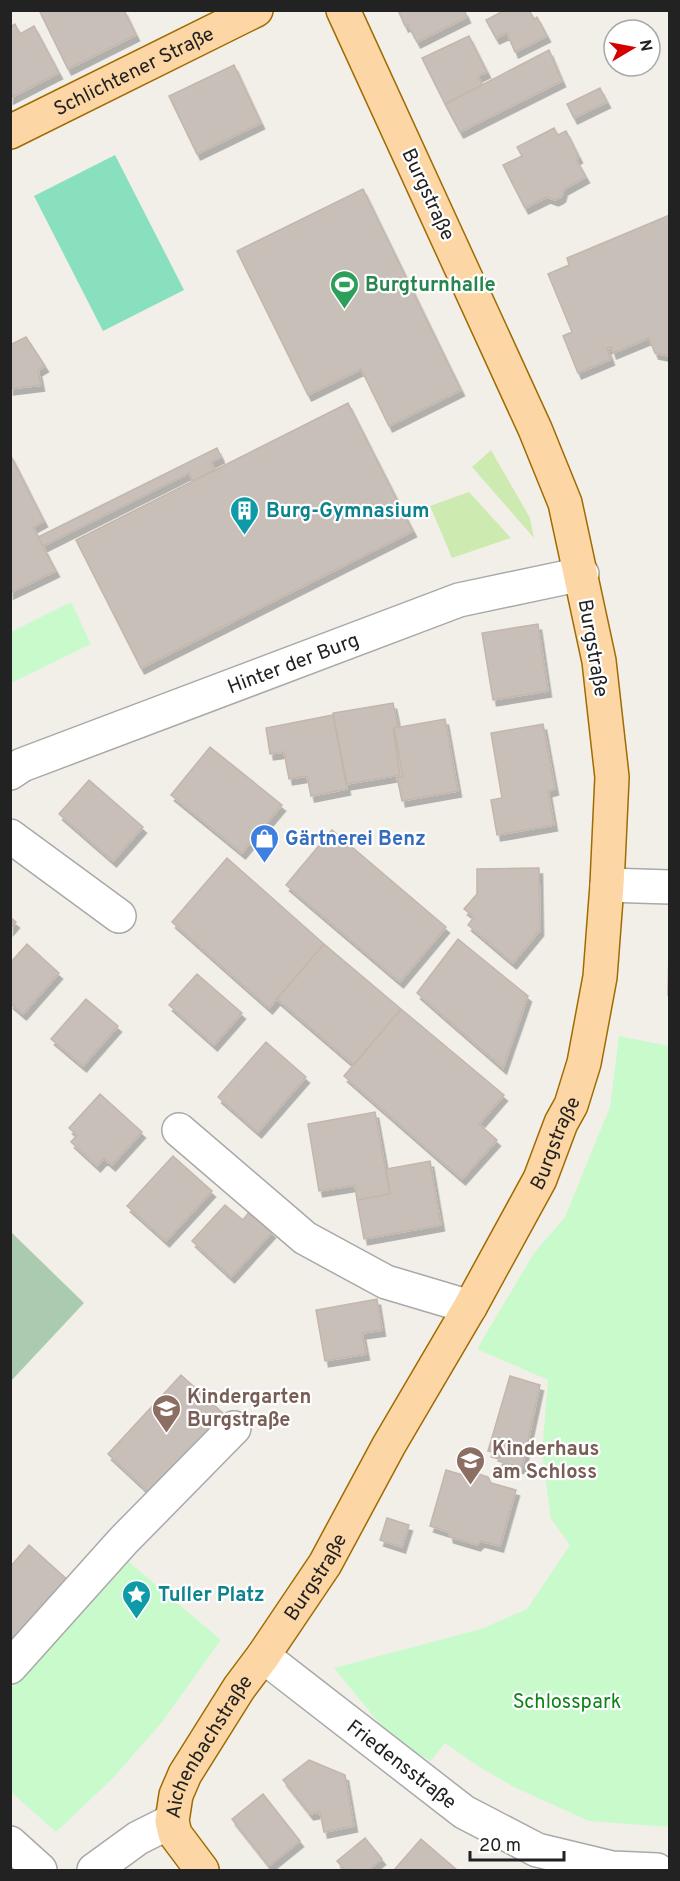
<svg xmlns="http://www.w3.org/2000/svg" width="680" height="1881" font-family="Overpass,sans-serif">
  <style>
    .grass { fill: #cdebb0 }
    .cemetery { fill: #aacbaf }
    .park { fill: #c8facc }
    .pitch { fill: #88e0be }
    .building { fill: #c7bfb8; stroke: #c4b6ab; stroke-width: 1.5; filter: url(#shadow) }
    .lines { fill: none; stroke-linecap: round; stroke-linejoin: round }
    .minor-casing { stroke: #a9a9a9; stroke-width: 36 }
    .major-casing { stroke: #a06b00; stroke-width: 36 }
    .minor { stroke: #fff; stroke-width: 33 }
    .major { stroke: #fcd6a4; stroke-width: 33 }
    .labels { text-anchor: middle; stroke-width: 4.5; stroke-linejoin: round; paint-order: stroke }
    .street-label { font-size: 20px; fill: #222; stroke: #fff }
    .leisure-label { font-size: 20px; font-weight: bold; fill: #27864d; stroke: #fff; text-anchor: start }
    .culture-label { font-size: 20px; font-weight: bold; fill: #0d838f; stroke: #fff; text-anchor: start }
    .shop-label { font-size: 20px; font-weight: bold; fill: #366cbe; stroke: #fff; text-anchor: start }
    .education-label { font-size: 20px; font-weight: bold; fill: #785e54; stroke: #fff; text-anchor: start }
    .park-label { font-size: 20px; fill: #0c8416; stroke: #fff }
  </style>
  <defs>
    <filter id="shadow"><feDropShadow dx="3.5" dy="6" stdDeviation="0" flood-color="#0004"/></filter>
  </defs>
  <rect width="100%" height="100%" fill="#f2efe9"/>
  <!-- grass -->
  <path class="grass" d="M491,450L530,518L534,538L472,467Z
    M469,492L511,538L452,558L430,506Z"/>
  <!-- cemetery -->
  <path class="cemetery" d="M11,1232L84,1303L11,1381H10Z"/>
  <!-- park -->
  <path class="park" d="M71,602L91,644L11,683V632Z
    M619,1036L669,1046V1827L589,1821L514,1787L478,1766L445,1743L431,1761L392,1739L334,1668L481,1629L527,1609L570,1545L551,1519L542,1453L548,1380L477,1349L534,1253L565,1217L610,1107Z
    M129,1562L221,1640L162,1722L113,1778L56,1832L11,1792V1688Z"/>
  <!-- pitch -->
  <path class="pitch" d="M115,155L184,290L103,331L34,196Z"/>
  <!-- building -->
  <path class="building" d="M39,10H124L136,35L68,69Z
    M398,10H464L467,17L417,42L408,25L405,26Z
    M505,10H529L534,19L537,17L547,36L515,52L507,33L496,38L486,20Z
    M15,24L20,34L34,26L59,73L10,98V27Z
    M469,36L487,72L478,76L482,85L445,104L422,58Z
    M549,50L562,81L460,132L445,104Z
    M234,65L261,123L197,154L169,96Z
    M600,88L607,102L574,118L567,104Z
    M554,128L558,135L566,131L579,157L576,159L586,177L564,189L562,196L559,198L555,200L547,197L525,208L503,165L522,156L517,147Z
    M363,189L461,390L389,426L361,369L308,395L237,251Z
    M670,215V356L655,353L649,338L613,353L611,347L607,348L611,359L578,373L563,336L572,332L548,274L569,265L567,258Z
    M26,337L45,366L38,370L41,385L10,389V345Z
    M348,403L413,531L141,668L76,540Z
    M217,448L221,457L211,462L215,470L193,481L189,473L43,546L38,537Z
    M10,454L44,521L33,527L56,571L10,593Z
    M538,624L548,691L493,700L482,633Z
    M393,703L398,727L393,728L400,775L347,784L333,713Z
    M333,715L347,789L311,796L307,776L289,779L284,752L270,754L266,728Z
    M445,719L458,791L402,801L397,777H403L394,728Z
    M543,724L555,789L548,791L554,825L497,835L491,800L502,798L491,733Z
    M210,747L282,805L242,853L171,795Z
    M89,780L143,827L113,861L59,814Z
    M332,830L446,927L400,982L286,885Z
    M227,858L324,944L269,1008L172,922Z
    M539,868L540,930L513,963L468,925L474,917L464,909L477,894V869Z
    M10,917L16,922L10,929Z
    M458,939L528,996L503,1068L417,993Z
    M27,944L59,973L23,1014L10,1003V963Z
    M324,944L401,1009L354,1065L277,999Z
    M669,949L670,995H668Z
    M197,974L242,1013L214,1045L169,1005Z
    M86,999L118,1026L83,1066L51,1039Z
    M401,1009L504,1095L479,1124L497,1140L462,1179L344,1076Z
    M266,1042L306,1077L258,1132L218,1097Z
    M100,1094L142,1132L112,1165L104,1158L97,1166L71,1142L77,1135L69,1128Z
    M375,1112L390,1194L357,1200L355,1185L319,1191L308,1124Z
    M173,1156L212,1191L166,1241L127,1206Z
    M430,1161L441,1225L364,1239L357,1200L390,1194L386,1169Z
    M225,1205L243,1220L249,1212L272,1232L231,1277L192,1241Z
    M377,1299L382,1330L362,1333L366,1354L325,1361L316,1310Z
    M181,1375L224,1414L151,1494L108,1454Z
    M510,1376L540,1385L522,1468L498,1461L501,1454L488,1451Z
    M446,1470L473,1478L479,1474L488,1477L491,1483L516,1490L500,1546L481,1541L477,1545L450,1537L449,1532L430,1526Z
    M387,1518L409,1525L402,1547L380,1540Z
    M29,1545L70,1582L10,1651V1567Z
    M309,1760L345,1775L354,1826L324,1832L320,1812L310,1814L283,1780Z
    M263,1794L300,1841L269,1866L232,1819Z
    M365,1838L382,1859L368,1870H345L337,1861Z
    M421,1839L457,1870H394Z"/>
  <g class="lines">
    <defs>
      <g id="minor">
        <path id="s1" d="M10,773L22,765L459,600L582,574"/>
        <path d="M10,836L119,916"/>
        <path d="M607,885L670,887"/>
        <path d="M179,1130L305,1238L386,1282L470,1307"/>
        <path id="s2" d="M263,1656L464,1812L537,1850L612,1868L657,1870"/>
        <path d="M10,1667L123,1541L234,1428"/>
        <path d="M10,1843L40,1870"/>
        <path d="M94,1870L138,1838L172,1821"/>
      </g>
      <g id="major">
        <path id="s3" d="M10,132L256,10"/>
        <path id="s4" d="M202,1870L175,1834L172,1821L176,1795L185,1774L239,1688L263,1656L325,1564L389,1445L470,1307L540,1179L561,1123L571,1105L584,1063L600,977L607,885L612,777L599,661L565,503L535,429L343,10"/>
      </g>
    </defs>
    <!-- minor casing -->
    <use href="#minor" class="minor-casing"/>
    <!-- major casing -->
    <use href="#major" class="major-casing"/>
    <!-- minor -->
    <use href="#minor" class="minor"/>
    <!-- major -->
    <use href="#major" class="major"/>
  </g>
  <!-- icons -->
  <defs>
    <symbol id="stadium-pin" viewBox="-11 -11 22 30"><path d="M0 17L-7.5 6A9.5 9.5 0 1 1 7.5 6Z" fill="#2e9e5b" stroke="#fff"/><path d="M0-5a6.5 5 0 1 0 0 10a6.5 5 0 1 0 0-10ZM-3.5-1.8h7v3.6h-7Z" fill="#fff"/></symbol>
    <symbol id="building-pin" viewBox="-11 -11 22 30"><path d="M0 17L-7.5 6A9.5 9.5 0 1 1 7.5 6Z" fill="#0f9aa8" stroke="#fff"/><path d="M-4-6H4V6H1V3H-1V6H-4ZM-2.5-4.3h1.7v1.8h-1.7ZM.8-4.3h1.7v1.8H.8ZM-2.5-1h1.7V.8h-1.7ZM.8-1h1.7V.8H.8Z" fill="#fff"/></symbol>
    <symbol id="shop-pin" viewBox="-11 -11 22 30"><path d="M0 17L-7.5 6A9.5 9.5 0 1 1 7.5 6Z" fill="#3f7fe0" stroke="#fff"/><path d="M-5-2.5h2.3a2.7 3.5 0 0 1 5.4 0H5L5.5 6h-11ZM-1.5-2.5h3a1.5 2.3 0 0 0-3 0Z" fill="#fff"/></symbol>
    <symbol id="school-pin" viewBox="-11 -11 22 30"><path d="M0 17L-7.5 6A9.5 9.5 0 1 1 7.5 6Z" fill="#8d6e63" stroke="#fff"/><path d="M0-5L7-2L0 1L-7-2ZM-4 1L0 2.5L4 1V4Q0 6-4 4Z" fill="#fff"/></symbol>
    <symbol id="sight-pin" viewBox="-11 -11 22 30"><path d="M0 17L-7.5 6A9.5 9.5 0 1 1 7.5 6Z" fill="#0f9aa8" stroke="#fff"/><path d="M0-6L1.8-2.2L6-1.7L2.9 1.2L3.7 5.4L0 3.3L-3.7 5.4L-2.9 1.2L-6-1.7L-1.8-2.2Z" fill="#fff"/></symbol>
  </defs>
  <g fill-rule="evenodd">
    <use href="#stadium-pin" x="328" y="268" width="33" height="45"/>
    <use href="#building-pin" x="228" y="494" width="33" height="45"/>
    <use href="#shop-pin" x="248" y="822" width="33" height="45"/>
    <use href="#school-pin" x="150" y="1392" width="33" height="45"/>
    <use href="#school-pin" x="454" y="1444" width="33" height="45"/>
    <use href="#sight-pin" x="120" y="1578" width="33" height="45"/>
  </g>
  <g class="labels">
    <!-- street labels -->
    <g class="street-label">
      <text dy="7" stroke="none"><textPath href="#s3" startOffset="138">Schlichtener Straße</textPath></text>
      <text transform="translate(429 194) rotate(65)" y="7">Burgstraße</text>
      <text transform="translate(594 648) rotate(80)" y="7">Burgstraße</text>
      <text dy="7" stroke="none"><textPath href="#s1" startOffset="304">Hinter der Burg</textPath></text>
      <text dy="7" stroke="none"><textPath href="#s4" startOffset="840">Burgstraße</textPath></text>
      <text dy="7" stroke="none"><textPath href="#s4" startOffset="344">Burgstraße</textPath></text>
      <text dy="7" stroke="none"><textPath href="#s4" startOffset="142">Aichenbachstraße</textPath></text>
      <text dy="7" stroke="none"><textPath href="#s2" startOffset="176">Friedensstraße</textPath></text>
    </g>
    <!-- leisure labels -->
    <g class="leisure-label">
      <text x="365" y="291">Burgturnhalle</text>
    </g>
    <!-- culture labels -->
    <g class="culture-label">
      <text x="266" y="517">Burg-Gymnasium</text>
      <text x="158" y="1601">Tuller Platz</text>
    </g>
    <!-- shop labels -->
    <g class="shop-label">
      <text x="285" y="845">Gärtnerei Benz</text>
    </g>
    <!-- education labels -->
    <g class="education-label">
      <text x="187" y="1403">Kindergarten<tspan x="187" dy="23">Burgstraße</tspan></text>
      <text x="492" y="1455">Kinderhaus<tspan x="492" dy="23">am Schloss</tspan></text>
    </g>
    <!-- park labels -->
    <g class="park-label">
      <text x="567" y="1708">Schlosspark</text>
    </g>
  </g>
  <!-- border -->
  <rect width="680" height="1881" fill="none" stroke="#222222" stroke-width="24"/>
  <!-- north arrow -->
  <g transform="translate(632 48) rotate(80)"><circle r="28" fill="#ffffff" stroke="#a7a7a7" stroke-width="1.5"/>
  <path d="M0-4.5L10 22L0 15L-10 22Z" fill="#d40000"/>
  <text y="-9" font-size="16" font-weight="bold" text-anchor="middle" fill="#222222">N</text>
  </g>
  <!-- scale -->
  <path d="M470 1851v9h94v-9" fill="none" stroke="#222222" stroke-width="3"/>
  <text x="479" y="1851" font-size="18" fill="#222222" stroke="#ffffff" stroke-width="4.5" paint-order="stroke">20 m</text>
</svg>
